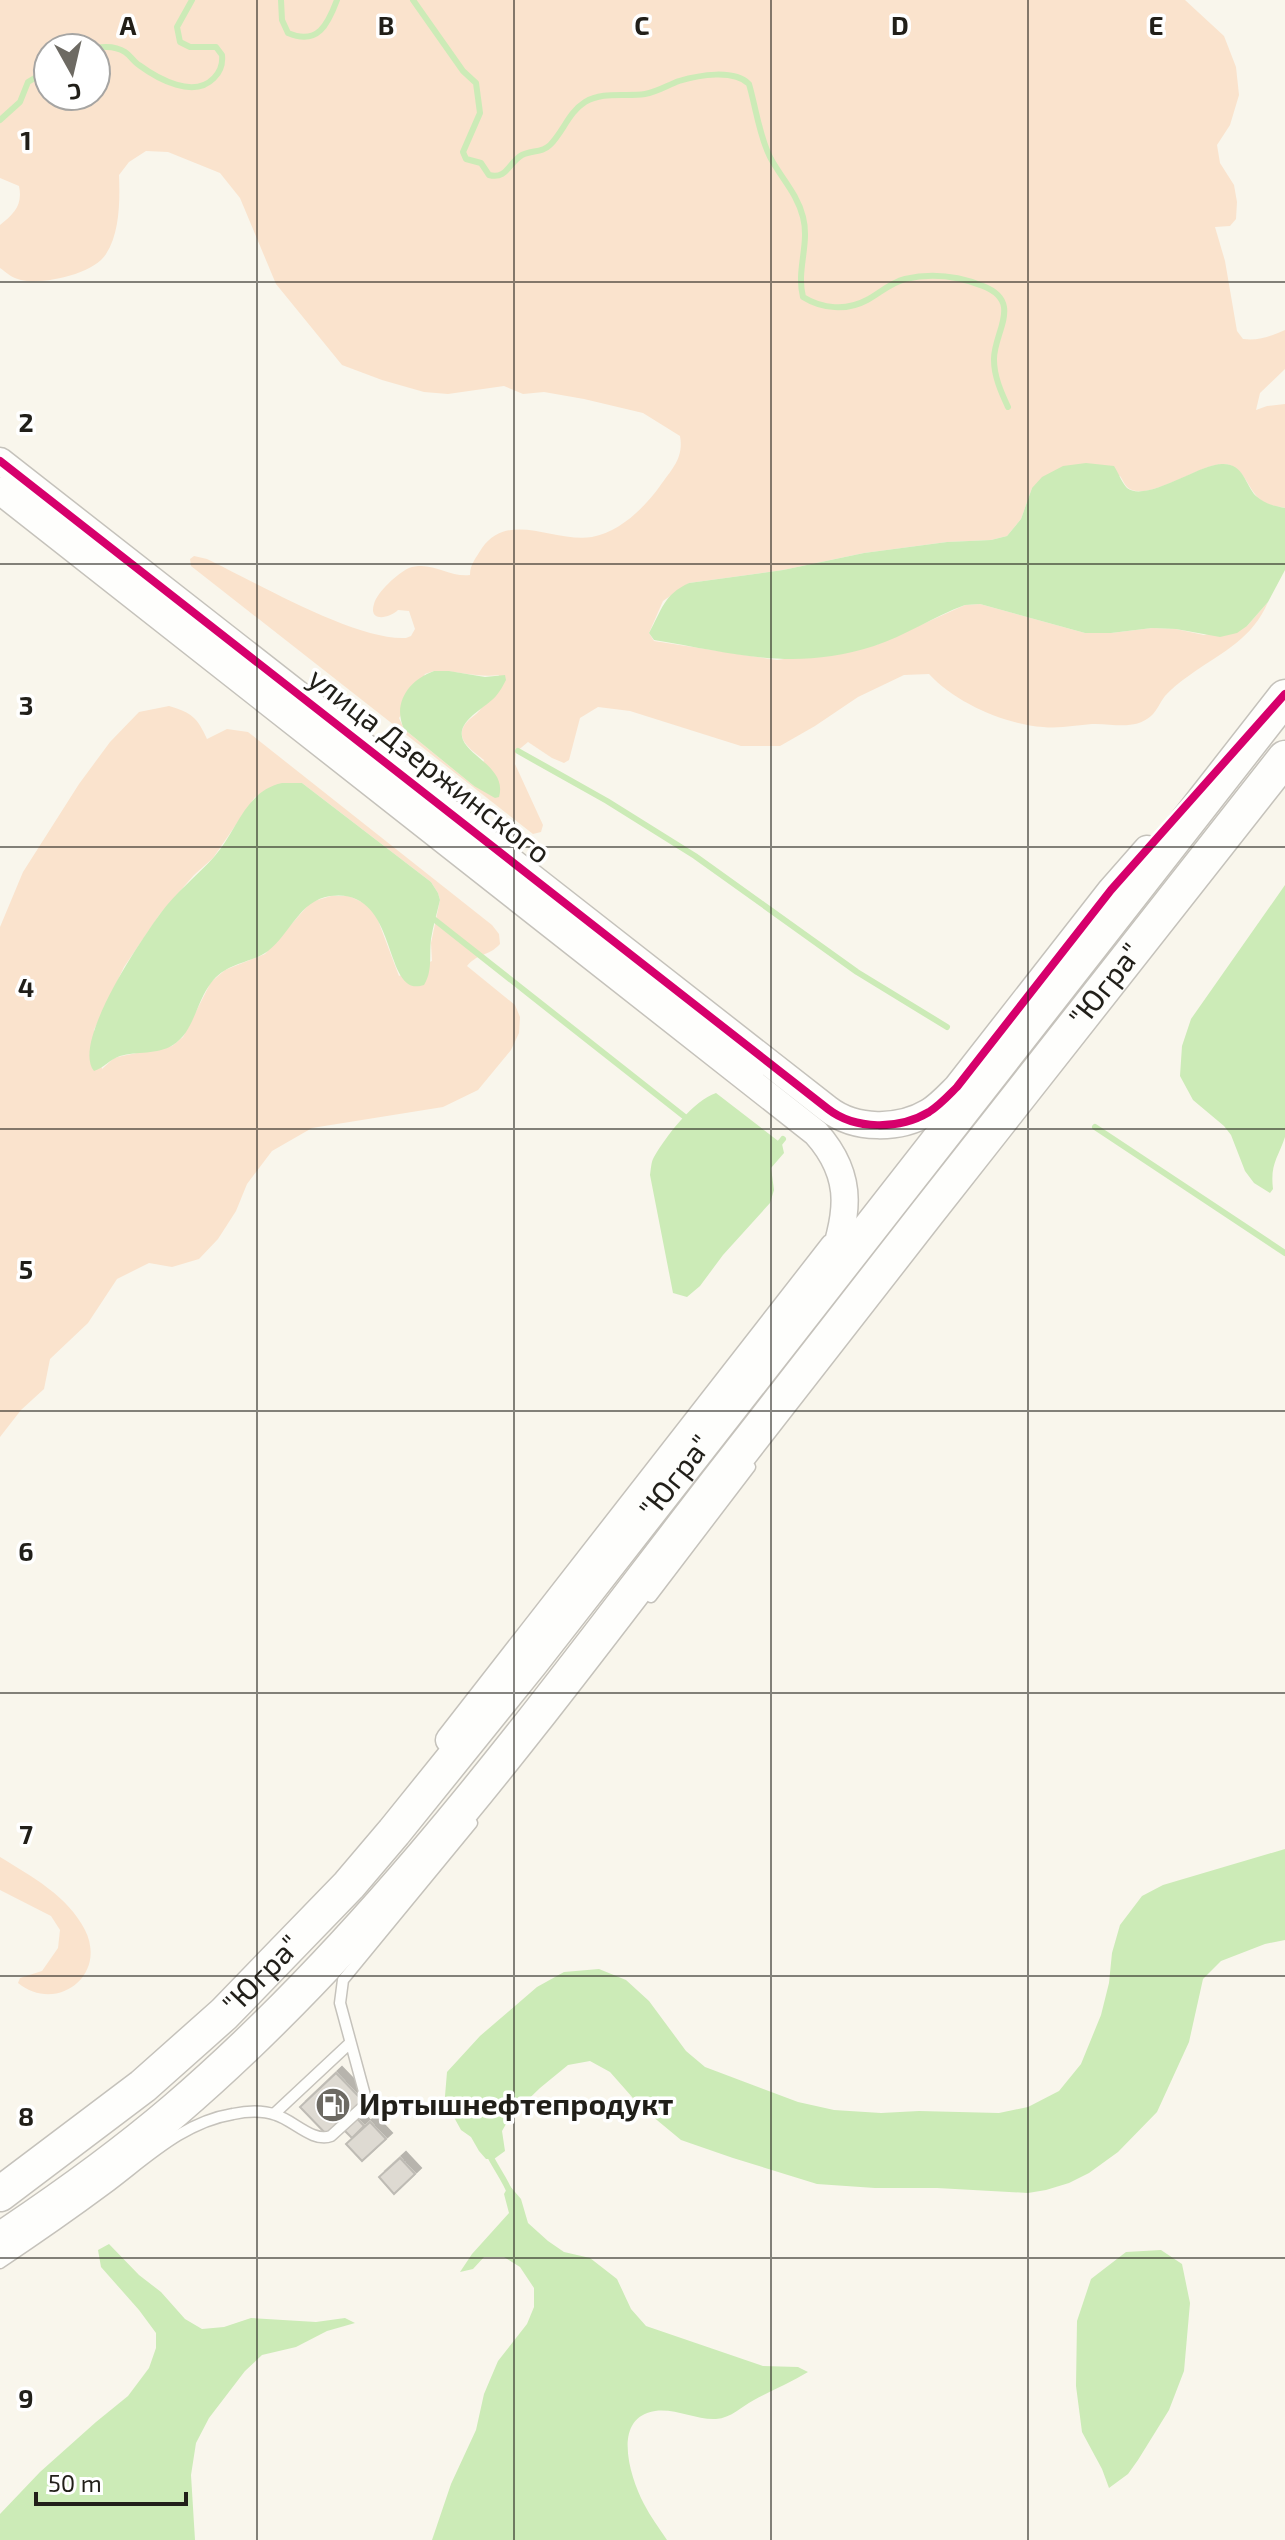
<svg xmlns="http://www.w3.org/2000/svg" width="1285" height="2540" font-family="'Exo 2',sans-serif">
  <style>
    .green { fill: #fae3cd; fill-rule: evenodd }
    .water { fill: #ccebb7 }
    .lines { fill: none; stroke-linecap: round; stroke-linejoin: round }
    .stream { stroke: #ccebb7; stroke-width: 6 }
    .building { fill: #dedad2; stroke: #bebbb4; stroke-width: 2; filter: url(#shadow) }
    .service-casing { stroke: #c5c2bb; stroke-width: 13 }
    .tertiary-casing { stroke: #c5c2bb; stroke-width: 29 }
    .trunk-casing { stroke: #c5c2bb; stroke-width: 37 }
    .service { stroke: #fefefc; stroke-width: 10 }
    .tertiary { stroke: #fefefc; stroke-width: 26 }
    .trunk { stroke: #fefefc; stroke-width: 34 }
    .cycleway-casing { stroke: #fff; stroke-width: 13 }
    .cycleway { stroke: #d6006c; stroke-width: 8 }
    .grid { fill: none; stroke: #211f19; stroke-width: 2; stroke-opacity: 0.55 }
    .labels { text-anchor: middle; stroke-width: 7; stroke-linejoin: round; paint-order: stroke }
    .street-label { font-size: 30px; fill: #211f19; stroke: #fff }
    .poi-label { font-size: 30px; font-weight: bold; fill: #211f19; stroke: #fff; text-anchor: start }
    .grid-label { font-size: 26px; text-anchor: middle; font-weight: bold; fill: #211f19; stroke: #fff; stroke-width: 7; stroke-linejoin: round; paint-order: stroke }
  </style>
  <defs>
    <filter id="shadow"><feDropShadow dx="6" dy="-6" stdDeviation="0" flood-color="#0004"/></filter>
  </defs>
  <rect width="100%" height="100%" fill="#f9f6ec"/>
  <!-- green -->
  <path class="green" d="M0,0H1185L1224,36L1236,67L1239,95L1230,125L1217,145L1220,163L1234,185L1237,202L1236,219L1230,226L1215,227L1225,261L1237,331L1243,339C1259,341 1271,336 1285,330V369L1260,393L1256,410L1267,406L1285,404V508C1276,506 1268,506 1261,500C1247,490 1244,463 1222,464C1198,465 1145,504 1127,487C1124,484 1123,480 1120,476L1032,488L1021,519L1007,536L991,540L947,542L864,553L783,570L689,583L663,601L649,633L654,641L777,660L876,645L965,605L980,604L1085,633H1111L1152,628L1176,629L1204,635L1247,626L1268,602C1252,639 1224,651 1194,672C1184,679 1173,687 1165,696C1160,702 1157,711 1151,716C1134,731 1112,723 1092,724C1076,725 1060,729 1043,727C1004,724 956,703 929,674L904,675L858,697L815,726L780,746H741L630,711L598,707L580,718L569,760L564,763L552,758L528,742L516,752L515,764L543,825L541,832L533,834L191,566L190,559L194,556L207,559C255,582 356,641 406,638L411,636L415,629L409,611L398,610C390,618 368,623 374,604C377,592 398,573 409,568C431,560 450,578 470,575C470,564 476,558 482,548C509,510 555,543 592,537C620,532 645,507 660,486C672,469 684,458 680,436L643,413L584,399L544,392L523,394L504,386L448,394L424,392L382,380L342,365L276,284L240,198L220,173L168,152L146,151L129,162L119,175C120,199 120,233 106,254C94,274 43,285 21,280C12,278 7,273 0,268V225C14,214 23,205 19,186L0,178ZM48,48H96V96H48ZM434,671C457,670 477,678 499,675C493,686 488,700 480,710C476,715 470,718 466,723C453,739 473,751 484,760L474,786L404,729L399,718L425,674Z
    M169,706C192,713 197,717 207,739L227,729L248,732L492,925L499,934L500,944C488,957 479,952 467,966L515,1005L520,1017L519,1033L511,1050L478,1090L443,1107L312,1128L272,1151L247,1184L236,1211L218,1239L199,1259L172,1267L149,1263L117,1279L88,1323L50,1359L44,1389L21,1410L0,1437V927L23,872L79,784L110,742L139,712ZM302,783L431,882L438,893L440,900L431,943L432,961L399,976L376,915L366,904L349,896H331L311,902L265,954L225,970L211,982L183,1037L172,1046L122,1056L114,1058L102,1069L94,1030L124,967L160,914L194,875L213,858L255,797Z
    M0,1857C31,1876 68,1896 85,1930C108,1976 56,2014 18,1983L20,1978L42,1971L58,1948L60,1930L51,1916L0,1890Z"/>
  <!-- water -->
  <path class="water" d="M1086,463L1114,466C1118,472 1122,483 1127,488C1146,503 1199,464 1222,464C1244,463 1245,485 1256,496C1265,504 1274,506 1285,508V570L1268,602L1247,626L1237,633L1220,637L1176,629L1152,628L1111,633H1085L980,604L965,605C934,616 905,636 874,646C793,672 734,653 654,640L649,633C662,610 663,595 689,583L783,570L864,553L947,542L991,540L1007,536L1021,519L1032,488L1042,477L1063,466Z
    M434,671H449L485,677L505,675L506,680C503,686 500,691 496,696C486,708 455,721 463,740C471,758 507,769 499,797L495,798L474,786L404,729C392,703 409,680 434,671Z
    M282,783H302L431,882L438,893L440,900C437,913 433,926 431,939C429,956 433,970 424,985C381,1000 401,886 330,896C299,901 291,933 268,951C250,964 227,962 211,983C196,1002 194,1032 173,1045C157,1055 137,1051 120,1056C110,1059 104,1068 94,1071C71,1043 141,940 160,914C176,892 197,876 214,857C237,831 245,791 282,783Z
    M1285,885V1137C1278,1158 1270,1164 1273,1189L1270,1193L1254,1183L1245,1171L1231,1135L1224,1126L1193,1100L1180,1076L1182,1046L1191,1019Z
    M716,1093L782,1144L784,1153L771,1168L774,1190L770,1203L723,1255L700,1286L687,1297L673,1293L650,1175C651,1169 651,1162 654,1157C666,1136 694,1100 716,1093Z
    M1285,1849V1940L1265,1944L1221,1961L1203,1979L1189,2042L1157,2112L1118,2152L1089,2173L1069,2183L1046,2190L1028,2193L937,2188H875L817,2184L733,2158L681,2140L640,2106L610,2072L590,2061L568,2065L540,2088L510,2117L502,2131L505,2151L494,2159H486L479,2151L471,2137L461,2130L450,2110L445,2096L447,2072L480,2036L537,1987L564,1972L599,1969L626,1980L649,2001L686,2051L705,2067L798,2102L834,2110L881,2113L919,2111L999,2113L1028,2107L1059,2091L1081,2064L1101,2015L1109,1983L1112,1953L1120,1925L1142,1896L1163,1885Z
    M509,2185L521,2199L528,2223L548,2241L564,2252L590,2258L617,2279L631,2309L646,2326L763,2366L798,2367L808,2372C790,2383 772,2390 754,2400C741,2407 731,2418 716,2419C696,2420 675,2408 655,2411C611,2418 630,2477 644,2504C650,2516 659,2528 667,2540H432L451,2484L476,2430L484,2394L498,2361L527,2324L534,2307V2288L520,2267L504,2257H484L473,2269L460,2272L472,2254L509,2213L504,2194Z
    M109,2244L139,2275L161,2292L185,2319L202,2329L224,2327L251,2318L316,2322L345,2318L355,2323L327,2331L296,2347L262,2355L245,2371L209,2418L196,2443L191,2475L195,2540H0V2514L40,2472L96,2422L128,2396L149,2368L156,2348V2333L139,2310L101,2267L98,2250Z
    M1161,2250L1182,2264L1190,2303L1184,2371L1169,2410L1138,2460L1128,2474L1109,2488L1102,2469L1082,2432L1076,2386L1077,2321L1091,2279L1126,2252Z"/>
  <g class="lines">
    <!-- stream -->
    <path class="stream" d="M281,0L282,20L288,33C318,46 328,24 337,0
      M413,0L463,71L476,83L480,113L463,152L466,159L481,163L489,175C507,180 509,162 522,155C532,150 542,153 550,145C563,132 569,112 585,102C603,91 625,97 645,94C657,92 668,85 679,81C699,75 734,69 749,84C756,108 759,135 770,157C781,178 797,193 803,217C810,244 796,270 803,297C822,309 847,311 867,300C880,293 890,283 905,279C931,273 958,276 983,286C1024,302 993,333 994,360C994,376 1001,392 1008,407
      M95,48C106,46 116,46 125,52C131,56 134,62 139,65C158,79 194,99 214,78C221,71 223,64 222,55L216,47H190L180,42L177,27L192,0
      M0,120L20,102L28,82L48,70
      M518,751L607,801L695,856L857,972L947,1027
      M435,920L690,1121
      M1095,1127L1285,1253
      M775,1149L783,1139
      M488,2152C495,2167 505,2179 511,2195"/>
  </g>
  <!-- building -->
  <path class="building" d="M336,2073L363,2101L351,2112L364,2126L352,2138L338,2124L327,2135L300,2107Z
    M370,2122L386,2139L362,2161L346,2144Z
    M400,2158L415,2174L394,2194L379,2177Z"/>
  <g class="lines">
    <defs>
      <path id="service" d="M651,1597L750,1467
        M274,2114L350,2043
        M0,2263C36,2239 72,2214 107,2188C146,2159 183,2122 233,2114C247,2111 262,2110 276,2115C293,2120 313,2143 331,2136L364,2106L366,2099L340,2003L343,1980L472,1823"/>
      <path id="tertiary" d="M0,461L828,1109C855,1130 899,1130 929,1112C940,1105 948,1096 957,1087L1111,890L1147,849
        M0,491L816,1133C858,1180 846,1218 829,1272
        M449,1740L833,1247"/>
      <g id="trunk">
        <path id="s1" d="M0,2194L143,2086L224,2014L349,1885L394,1832L532,1661L1285,697"/>
        <path id="s2" d="M0,2240C60,2200 120,2157 175,2110C388,1927 552,1695 723,1475C909,1235 1097,996 1285,758"/>
      </g>
    </defs>
    <!-- service casing -->
    <use href="#service" class="service-casing"/>
    <!-- tertiary casing -->
    <use href="#tertiary" class="tertiary-casing"/>
    <!-- trunk casing -->
    <use href="#trunk" class="trunk-casing"/>
    <!-- service -->
    <use href="#service" class="service"/>
    <!-- tertiary -->
    <use href="#tertiary" class="tertiary"/>
    <!-- trunk -->
    <use href="#trunk" class="trunk"/>
    <defs>
      <path id="cycleway" d="M0,461L828,1109C855,1130 899,1130 929,1112C940,1105 948,1096 957,1087L1111,890L1285,694"/>
    </defs>
    <!-- cycleway casing -->
    <use href="#cycleway" class="cycleway-casing"/>
    <!-- cycleway -->
    <use href="#cycleway" class="cycleway"/>
  </g>
  <!-- grid -->
  <path class="grid" d="M257,0V2540M514,0V2540M771,0V2540M1028,0V2540M0,282H1285M0,564H1285M0,847H1285M0,1129H1285M0,1411H1285M0,1693H1285M0,1976H1285M0,2258H1285"/>
  <!-- icons -->
  <defs>
    <symbol id="fuel-disc" viewBox="-11 -11 22 22"><circle r="9.5" fill="#6d6a63" stroke="#fff"/><path d="M-5.5-6h7V0h2V4h1.3V-2.5L3-4.5l.8-.8L6-3V5H2.5V1h-1V6h-7ZM-4.2-4.7v3.2H.2V-4.7Z" fill="#fff"/></symbol>
  </defs>
  <g fill-rule="evenodd">
    <use href="#fuel-disc" x="313" y="2085" width="40" height="40"/>
  </g>
  <g class="labels">
    <!-- street labels -->
    <g class="street-label">
      <text transform="translate(429 766) rotate(38)" y="10">улица Дзержинского</text>
      <text dy="10" stroke="none"><textPath href="#s2" startOffset="1680">"Югра"</textPath></text>
      <text dy="10" stroke="none"><textPath href="#s1" startOffset="990">"Югра"</textPath></text>
      <text dy="10" stroke="none"><textPath href="#s1" startOffset="342">"Югра"</textPath></text>
    </g>
    <!-- poi labels -->
    <g class="poi-label">
      <text x="359" y="2115">Иртышнефтепродукт</text>
    </g>
  </g>
  <g class="grid-label">
    <text x="128" y="35">A</text>
    <text x="386" y="35">B</text>
    <text x="642" y="35">C</text>
    <text x="900" y="35">D</text>
    <text x="1156" y="35">E</text>
    <text x="26" y="150">1</text>
    <text x="26" y="432">2</text>
    <text x="26" y="715">3</text>
    <text x="26" y="997">4</text>
    <text x="26" y="1279">5</text>
    <text x="26" y="1561">6</text>
    <text x="26" y="1844">7</text>
    <text x="26" y="2126">8</text>
    <text x="26" y="2408">9</text>
  </g>
  <!-- north arrow -->
  <g transform="translate(72 72) rotate(172)"><circle r="38" fill="#ffffff" stroke="#a6a5a3" stroke-width="2"/>
  <path d="M0-6L14 30L0 20L-14 30Z" fill="#6d6a63"/>
  <text y="-12" font-size="22" font-weight="bold" text-anchor="middle" fill="#211f19">С</text>
  </g>
  <!-- scale -->
  <path d="M36 2492v12h150v-12" fill="none" stroke="#211f19" stroke-width="4"/>
  <text x="48" y="2492" font-size="24" fill="#211f19" stroke="#ffffff" stroke-width="6" paint-order="stroke">50 m</text>
</svg>
